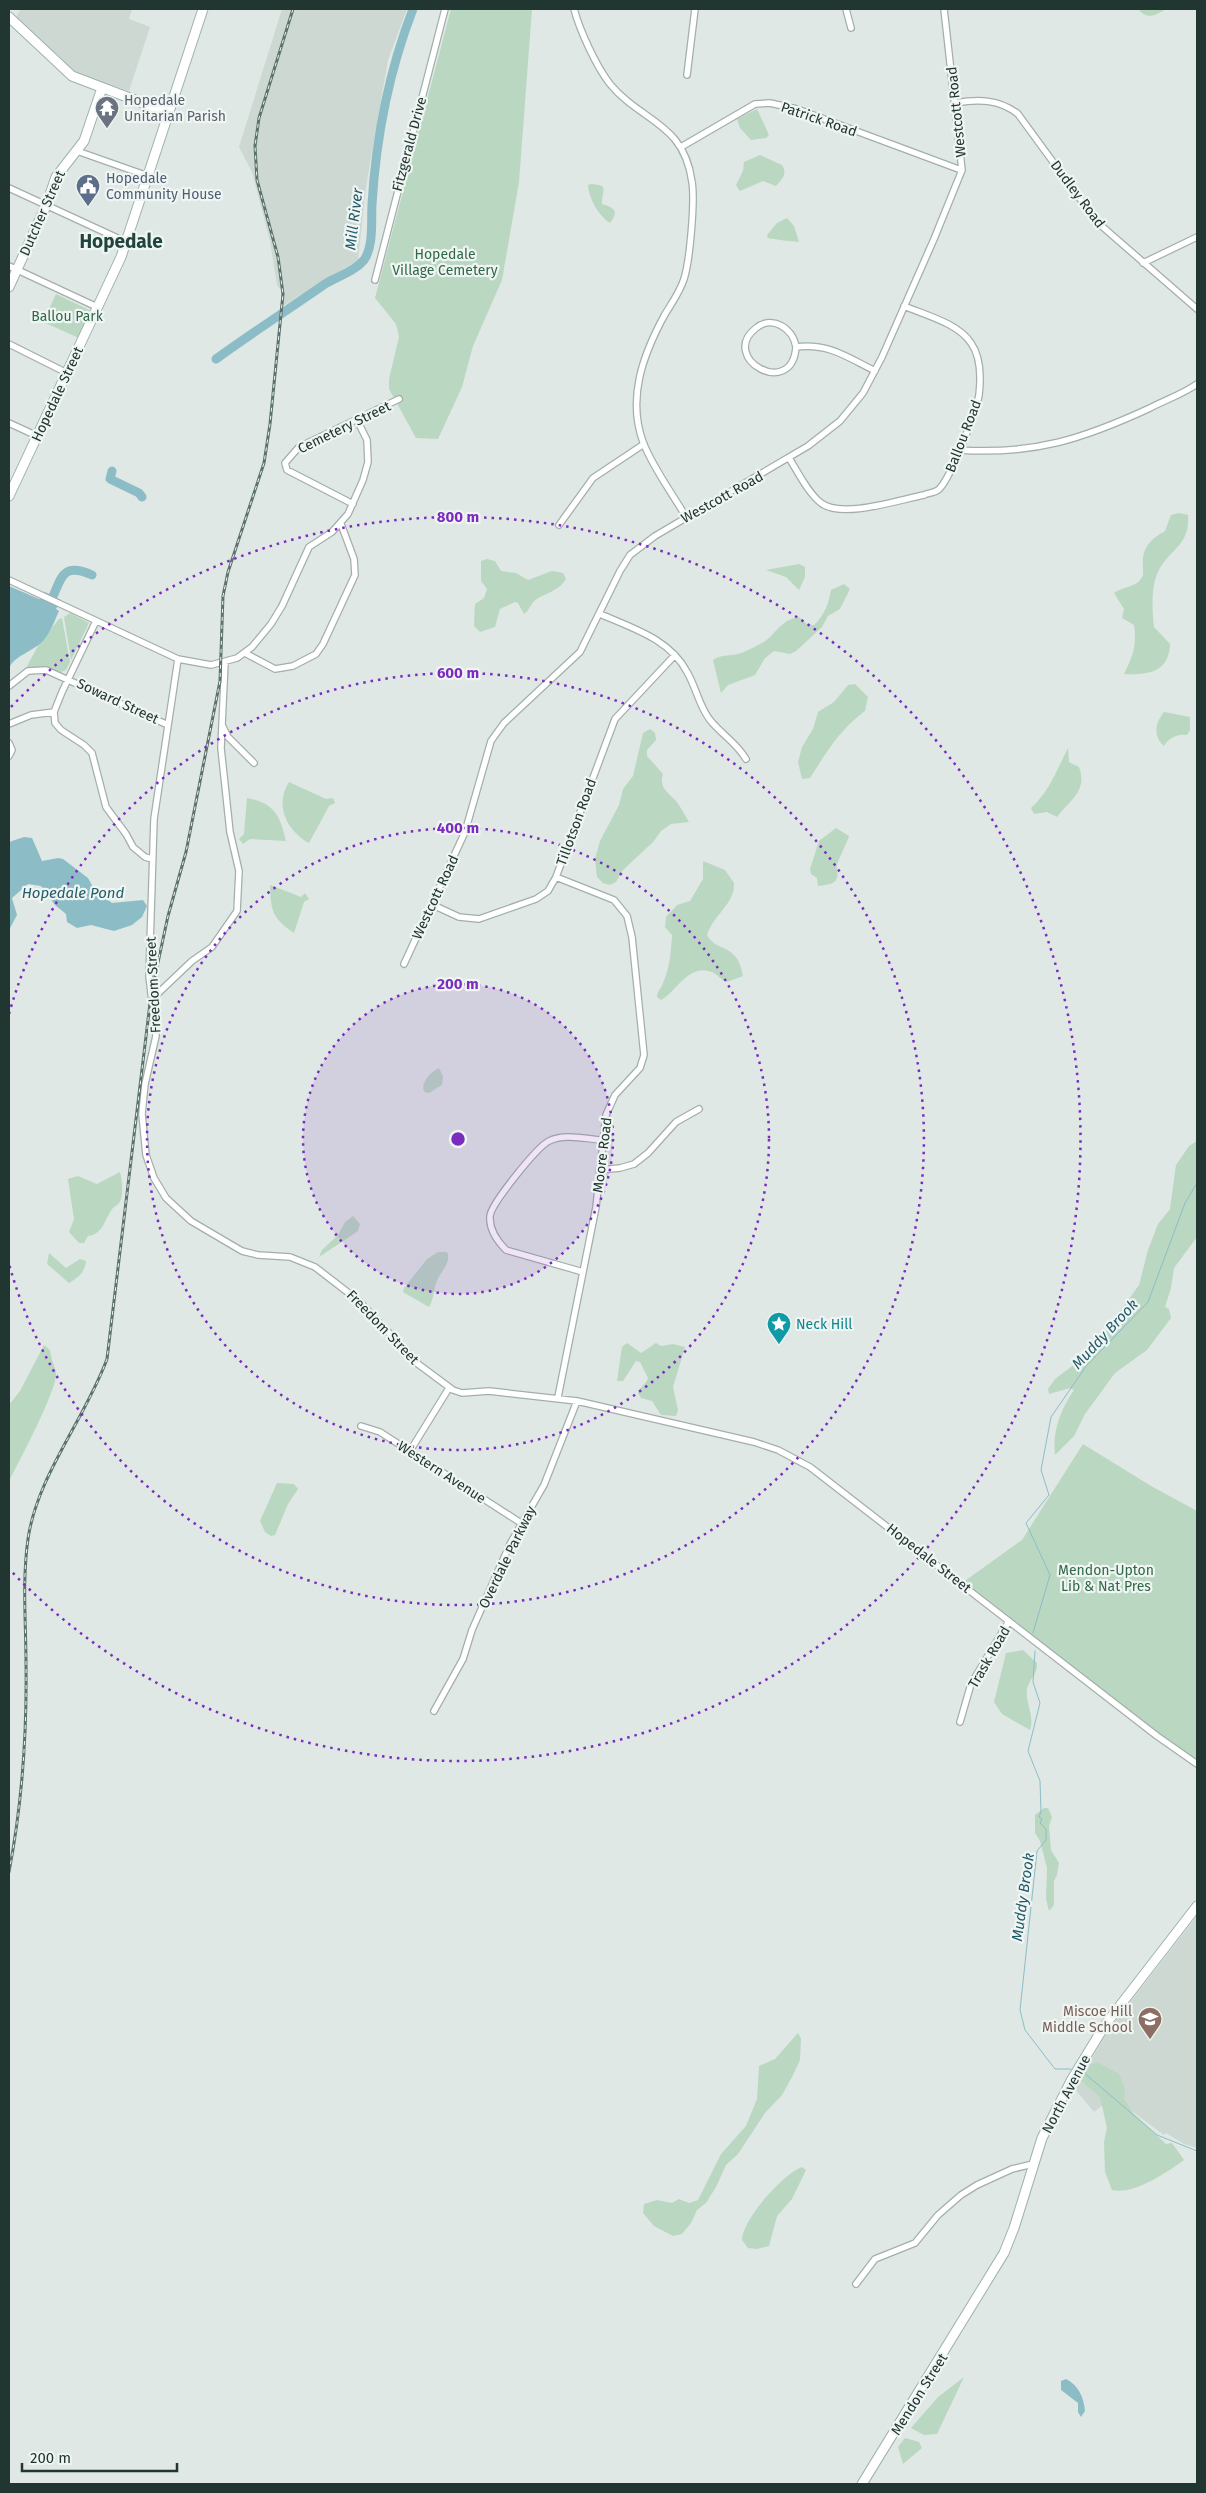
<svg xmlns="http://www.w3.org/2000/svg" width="1206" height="2493" font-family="'Fira Sans',sans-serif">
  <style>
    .built { fill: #cdd8d3 }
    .green { fill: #bad7c2 }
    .water { fill: #8cbdc7 }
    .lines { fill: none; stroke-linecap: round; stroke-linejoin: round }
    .stream { stroke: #8cbdc7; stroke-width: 1 }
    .river { stroke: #8cbdc7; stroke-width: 9 }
    .street-casing { stroke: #a3afab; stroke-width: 8 }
    .secondary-casing { stroke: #9fb2ac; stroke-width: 11 }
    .street { stroke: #fff; stroke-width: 5.5 }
    .secondary { stroke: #fff; stroke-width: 9 }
    .rail-casing { stroke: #5c726c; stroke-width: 3 }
    .rail { stroke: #eff5f2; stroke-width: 1; stroke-dasharray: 4; stroke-linecap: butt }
    .ring { fill: none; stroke: #7b2cbf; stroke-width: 2.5; stroke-dasharray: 2.5 5 }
    .labels { text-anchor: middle; stroke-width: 4.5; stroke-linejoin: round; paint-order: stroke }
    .worship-label { font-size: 14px; fill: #5b616d; stroke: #eff5f2; text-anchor: start }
    .street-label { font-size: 14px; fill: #223631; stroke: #eff5f2 }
    .service-label { font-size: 14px; fill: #4e5e75; stroke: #eff5f2; text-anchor: start }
    .park-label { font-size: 14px; fill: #316848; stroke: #eff5f2 }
    .culture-label { font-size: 14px; fill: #0d838f; stroke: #eff5f2; text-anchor: start }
    .education-label { font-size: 14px; fill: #785e54; stroke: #eff5f2; text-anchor: end }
    .water-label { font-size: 15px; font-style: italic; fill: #245c6a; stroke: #eff5f2 }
    .district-label { font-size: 19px; font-weight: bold; fill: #21453d; stroke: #eff5f2 }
    .centre { fill: #7b2cbf; stroke: #eff5f2; stroke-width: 2.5 }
    .ring-label { font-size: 15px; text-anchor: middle; font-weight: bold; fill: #7b2cbf; stroke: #eff5f2; stroke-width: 4.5; stroke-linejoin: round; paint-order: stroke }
  </style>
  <rect width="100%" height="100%" fill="#dfe8e4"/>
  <!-- built -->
  <path class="built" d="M21,9H132L129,19L150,27L129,91L77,74L35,37L16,17Z
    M282,9H407L388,60L366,187L358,260L281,307V290L277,285L270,241L252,172L239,147Z
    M1197,1916V2148L1184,2144L1166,2133L1164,2135L1113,2097L1094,2112L1074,2088L1108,2031Z"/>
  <!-- green -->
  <path class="green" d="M451,9H532L519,182L502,280L473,346L462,387L438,439L416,438L389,389V379L399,337L396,324L375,298Z
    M1138,9H1166C1154,16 1148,20 1138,9Z
    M757,109L769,135L766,138L751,140L740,128L737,119Z
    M760,155L782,165C788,174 782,179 776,186L763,181L740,191L736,185L743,171L744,162Z
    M591,184C611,185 601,191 602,204C615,208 619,211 610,223C599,216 589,199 588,185Z
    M787,218L794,226L799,242C796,242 772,239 768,238L767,235L777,223Z
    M56,294L91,311L79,338L43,322Z
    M1179,513L1188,515C1190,547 1169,548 1158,572C1151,586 1152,612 1154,627L1170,644C1169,673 1147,675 1124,674C1133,657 1137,644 1134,625L1122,618L1124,609L1114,593C1122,587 1136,587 1141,579C1144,575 1143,572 1143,568C1141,549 1149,540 1165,531L1171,515Z
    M487,559L495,561L501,571L516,573L528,580L552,571L563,573L566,579C560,590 546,593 537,599C531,602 530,610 524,614L518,603L515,602L500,609L495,627L480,632L474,626L475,604L484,598L487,589L481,581V561Z
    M799,564L805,567V577L799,590L786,577L766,570Z
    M844,584L850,589L840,609L828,616L822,627L796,651L790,654L774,651L765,658L755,675L728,685L721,693L713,660C722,653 736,657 746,651C754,647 764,643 770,637C779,628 785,619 799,617L808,625H814C824,616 829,603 831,590Z
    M70,613L89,623L71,660L64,617Z
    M62,618L70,662L66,670L61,672L40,667L26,668L38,646L59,619Z
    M855,684L868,697L865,711C840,729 826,753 810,778L802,779L798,762L802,747L813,729L818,712L834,702L848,685Z
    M1164,712L1190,717V730L1187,735C1176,734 1169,738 1164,746C1153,736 1155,723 1164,712Z
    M650,729L655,733L656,740L647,750V756L663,774C659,788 667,791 676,801C681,807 685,816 689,822L671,824L661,831L653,842L622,871L616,882L610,885L603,883L597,877L595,859L600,841L619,805L623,789L633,776L643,733Z
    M1068,748L1069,762L1079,767C1088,791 1070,800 1057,817L1047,812L1034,814L1031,808C1050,791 1057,769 1068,748Z
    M289,782L326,799L333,798L335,803L329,806L309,843C287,831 274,805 289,782Z
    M247,798C274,803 280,815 286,841L250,839L243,844L239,839L244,834Z
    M836,828L849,836C847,843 837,862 837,866C836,872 840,877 834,882C831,885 823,885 818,886L817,878L811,874L810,869L819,841Z
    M703,861L725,870L734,883C735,904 713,915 707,935C717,954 737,941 743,976L727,982C721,980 719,976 714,973C690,961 678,990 661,1000L657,997C657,991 661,989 663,983C670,968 671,951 672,935L665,927L666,917L677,905L690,901L703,879Z
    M270,885L301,897L305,893L309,899L304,902L294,933C272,918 271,911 270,885Z
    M439,1068L443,1076L442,1085L429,1093L424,1092C420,1082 432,1071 439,1068Z
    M1197,1141V1237L1174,1268L1171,1288L1165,1307L1169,1309L1171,1318L1147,1350L1115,1373L1085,1414L1074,1436L1055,1455C1052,1431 1061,1409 1074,1390L1070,1388L1049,1394L1048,1389L1055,1379L1092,1351L1139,1285L1148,1250L1158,1224L1170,1209L1176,1165L1189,1146Z
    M120,1172C122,1179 124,1197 119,1203C118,1205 115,1206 113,1208C104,1219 104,1234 88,1236L84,1243H79L69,1232L74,1219L68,1179L78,1176L97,1184Z
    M353,1216L360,1224L358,1231L319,1257L322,1250L338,1235L345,1222Z
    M438,1252H447C452,1263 439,1273 436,1283C433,1292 434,1299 429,1307L403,1292L404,1288L427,1259Z
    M49,1253L66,1268L80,1259L86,1261C85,1272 78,1278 69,1283L47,1264Z
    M627,1343L641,1353L656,1343L661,1346L673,1344L685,1347L673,1387L678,1410L676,1416L661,1415L652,1401L641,1398L638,1393C639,1387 646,1385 648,1378L640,1362L636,1361L623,1381H617L622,1347Z
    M44,1345L50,1350C51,1359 54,1364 56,1372C59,1386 18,1464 9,1481V1405L20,1391Z
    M1083,1444L1151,1486L1197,1511V1763L962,1583L1022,1540Z
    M277,1483L294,1484L298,1489L288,1504L275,1535L271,1536L265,1532L260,1521Z
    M1023,1650L1037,1663C1038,1674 1029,1679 1027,1689C1025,1703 1035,1716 1030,1730L1002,1714L994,1702L1006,1653Z
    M1044,1808H1048L1052,1817L1049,1826L1051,1850L1059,1863L1057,1875L1054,1881V1905L1049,1911L1046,1899L1047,1868L1040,1841L1035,1833V1815Z
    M798,2033L801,2039L800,2060L792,2077L782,2095L765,2113L738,2154L726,2165L716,2187L706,2203L697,2210L691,2223L682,2234L673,2236L654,2226L643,2213L644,2204L657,2200L672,2203L679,2199L689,2203L698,2200L721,2154L746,2126L757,2099L759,2066L775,2059Z
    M1097,2062L1119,2074L1125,2089L1124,2099L1133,2113L1166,2144L1172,2143L1184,2160C1166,2173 1134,2195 1112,2190L1105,2172L1104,2142L1107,2128L1100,2097L1078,2078L1084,2068Z
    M802,2167L806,2170L792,2199L777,2216L769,2246L757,2249L748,2248L742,2240C742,2220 783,2174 802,2167Z
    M964,2377L937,2434L924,2435L911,2428L938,2397Z
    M905,2438L919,2442L922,2448L903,2464L898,2447Z"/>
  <!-- water -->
  <path class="water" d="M9,586L39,599L42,598L45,592L61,600L56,609L59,611C54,622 51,632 42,642C32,652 13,656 9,669Z
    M24,837L32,838L42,861L58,858L63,859L88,878L94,889L112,903L143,900L147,906L142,917L132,925L114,931L91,925L77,928L67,922L66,914L55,905L41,886L28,884L12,898L17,915L9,930V842Z
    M1066,2379C1078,2385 1084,2397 1085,2411L1081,2417L1078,2412V2403L1061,2390V2381Z"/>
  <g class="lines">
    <!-- stream -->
    <path class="stream" d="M1033,1633L1050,1575L1026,1523L1049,1495L1041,1470L1051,1417L1087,1365L1148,1302L1185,1203L1197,1183
      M1035,1651L1033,1682L1040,1703L1028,1751L1040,1781L1041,1812L1039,1817L1042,1819L1040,1823L1046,1829V1840L1037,1851L1020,2010L1025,2030L1055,2069H1071
      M1083,2072L1157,2135L1197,2151"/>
    <!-- river -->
    <path class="river" d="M216,359C252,333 289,309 325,284C338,276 354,272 364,260C374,246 371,221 372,204C376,138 389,71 413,9
      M112,471L110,479L139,493L142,497
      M48,606C62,583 58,560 92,575"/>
    <defs>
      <path id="street" d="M574,9C580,31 596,66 610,84C641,122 684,122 692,182C695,201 690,260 684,279C680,292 671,304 664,316C643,355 627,398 643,442C653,468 672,493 686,517
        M846,9L851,28
        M687,75L695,9
        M955,103C978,99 999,99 1018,114L1097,222L1197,309
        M681,147L755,104L770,103L797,109L961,170
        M77,151L148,176
        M9,188L126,242
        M1143,263L1197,237
        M9,266L97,307
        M375,280L445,9
        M9,344L67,373
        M796,347C793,328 772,315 756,328C718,358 792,400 796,347C829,343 847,357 875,371
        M9,423L37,436
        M959,450C1034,455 1083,439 1150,408C1165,400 1183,394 1197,384
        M789,458C798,472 808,493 821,503C841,519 899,500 924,495C928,493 934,493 938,490C950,481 976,411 979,395C981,378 981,357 971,343C958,323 925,315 904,306
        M353,504L287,470L285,463L299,447L399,399
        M559,525L593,478L644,444
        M9,580L178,659L211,665L237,658L252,647L271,624L282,606L309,547L332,532L348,514L363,480L368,462L367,440L357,420
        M600,614C632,628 670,639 687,672C696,687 699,706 710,720C722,735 736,742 746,759
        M96,621L62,692L54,712L55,723L61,730L84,745L92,753L106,807L126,834L133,847L145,857L152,859
        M245,653L275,669L293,666L316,654L323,644L355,575L354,559L341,524
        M178,659L154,819L149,976L156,1036L145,1084L142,1114L146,1155L154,1178L166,1198L191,1221L242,1251L258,1255L290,1257L315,1267L359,1301L418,1364L453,1390L462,1393L489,1391L577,1401L754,1442L778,1450L810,1467L1157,1736L1197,1764
        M225,662L222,725L228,737L254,763
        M9,686L28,671L46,670L168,725
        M9,724L31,715L54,712
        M9,743L12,750L9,756
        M556,877L614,900L627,916L632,937L644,1055L640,1068L615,1095L606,1115L596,1207L558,1397
        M433,905L459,917L479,919L536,899L548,891L556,877L615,719L675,655
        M404,964L465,832L491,741L504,723L580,652L620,571L630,555L655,536L808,446L840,421L863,393L882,357L934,239L962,170L944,9
        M152,999L192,961L212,947L237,911L239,871L230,832L221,748L222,725
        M599,1170L620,1168L634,1164L648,1153L676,1122L699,1109
        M583,1272L506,1250C497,1241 489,1229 490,1216C491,1204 537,1147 549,1141C564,1133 586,1139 602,1140
        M361,1426L380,1432L521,1523
        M410,1451L449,1388
        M434,1711L463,1659L472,1630L510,1544L544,1485L577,1401
        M960,1722L971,1684L1009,1621
        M856,2284L875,2259L915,2243L938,2215L961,2195L977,2185L1012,2169L1033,2164"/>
      <path id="secondary" d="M9,17L72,76L169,113
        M9,287L46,206L56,177L84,141L102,88
        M9,496L121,257L203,9
        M862,2484L1004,2253L1014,2228L1042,2138L1072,2079L1105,2025L1197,1906"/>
    </defs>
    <!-- street casing -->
    <use href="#street" class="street-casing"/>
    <!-- secondary casing -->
    <use href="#secondary" class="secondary-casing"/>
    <!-- street -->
    <use href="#street" class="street"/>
    <!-- secondary -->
    <use href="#secondary" class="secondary"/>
    <defs>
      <path id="rail" d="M9,1872C22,1804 27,1734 26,1664C26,1623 22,1581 28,1539C37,1476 85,1419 107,1359L151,995L168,916L186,852L220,681L223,596L228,572L264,463L270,424L283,294L278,257L257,180L255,146L259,118L293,9"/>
    </defs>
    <!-- rail casing -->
    <use href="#rail" class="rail-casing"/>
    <!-- rail -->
    <use href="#rail" class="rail"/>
  </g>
  <!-- distance rings -->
  <circle cx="458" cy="1139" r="155" fill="#7b2cbf" fill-opacity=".12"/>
  <g class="ring">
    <circle cx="458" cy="1139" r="155"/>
    <circle cx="458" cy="1139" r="311"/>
    <path d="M9 1014A466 466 0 1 1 9 1264"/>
    <path d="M11 707A622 622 0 1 1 11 1571"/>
  </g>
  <!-- icons -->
  <defs>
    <symbol id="temple-pin" viewBox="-11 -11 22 30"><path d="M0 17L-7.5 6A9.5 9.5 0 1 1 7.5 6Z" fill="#6b7280" stroke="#eff5f2"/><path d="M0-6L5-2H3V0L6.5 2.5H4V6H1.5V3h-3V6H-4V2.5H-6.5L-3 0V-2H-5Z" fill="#fff"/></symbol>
    <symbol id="civic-pin" viewBox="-11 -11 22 30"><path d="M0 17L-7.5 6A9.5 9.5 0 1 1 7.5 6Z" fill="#5c6f8a" stroke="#eff5f2"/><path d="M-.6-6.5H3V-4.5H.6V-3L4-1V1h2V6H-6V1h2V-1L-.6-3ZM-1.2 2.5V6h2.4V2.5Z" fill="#fff"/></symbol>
    <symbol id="sight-pin" viewBox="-11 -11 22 30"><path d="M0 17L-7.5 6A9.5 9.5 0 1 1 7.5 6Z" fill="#0f9aa8" stroke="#eff5f2"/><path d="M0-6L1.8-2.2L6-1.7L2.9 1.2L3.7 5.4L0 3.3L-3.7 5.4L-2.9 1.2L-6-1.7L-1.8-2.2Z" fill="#fff"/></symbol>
    <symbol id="school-pin" viewBox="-11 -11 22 30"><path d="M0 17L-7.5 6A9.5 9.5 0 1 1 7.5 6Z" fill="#8d6e63" stroke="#eff5f2"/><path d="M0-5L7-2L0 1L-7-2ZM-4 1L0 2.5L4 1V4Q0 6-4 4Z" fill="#fff"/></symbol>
  </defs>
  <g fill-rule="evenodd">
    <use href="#temple-pin" x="93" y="94" width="28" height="38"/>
    <use href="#civic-pin" x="74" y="172" width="28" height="38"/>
    <use href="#sight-pin" x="765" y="1310" width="28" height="38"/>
    <use href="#school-pin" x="1136" y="2005" width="28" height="38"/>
  </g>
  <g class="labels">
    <!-- worship labels -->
    <g class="worship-label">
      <text x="124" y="105">Hopedale<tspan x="124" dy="16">Unitarian Parish</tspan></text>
    </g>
    <!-- street labels -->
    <g class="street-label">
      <text transform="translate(956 112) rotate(-96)" y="5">Westcott Road</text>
      <text transform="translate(819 119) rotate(19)" y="5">Patrick Road</text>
      <text transform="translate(409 144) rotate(-75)" y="5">Fitzgerald Drive</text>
      <text transform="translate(1078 194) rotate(53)" y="5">Dudley Road</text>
      <text transform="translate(42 213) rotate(-66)" y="5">Dutcher Street</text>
      <text transform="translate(57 394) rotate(-65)" y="5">Hopedale Street</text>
      <text transform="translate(344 427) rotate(-26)" y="5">Cemetery Street</text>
      <text transform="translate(963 436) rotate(-69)" y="5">Ballou Road</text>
      <text transform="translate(722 497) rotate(-29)" y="5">Westcott Road</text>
      <text transform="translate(118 701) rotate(25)" y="5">Soward Street</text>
      <text transform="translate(576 822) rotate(-70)" y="5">Tillotson Road</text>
      <text transform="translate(435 897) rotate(-65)" y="5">Westcott Road</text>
      <text transform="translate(153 985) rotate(-93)" y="5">Freedom Street</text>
      <text transform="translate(602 1155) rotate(-83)" y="5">Moore Road</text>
      <text transform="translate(383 1327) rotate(46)" y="5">Freedom Street</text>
      <text transform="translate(442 1472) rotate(33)" y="5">Western Avenue</text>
      <text transform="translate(507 1557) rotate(-64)" y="5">Overdale Parkway</text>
      <text transform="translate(929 1558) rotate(38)" y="5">Hopedale Street</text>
      <text transform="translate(989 1657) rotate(-60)" y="5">Trask Road</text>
      <text transform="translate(1066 2094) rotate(-62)" y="5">North Avenue</text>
      <text transform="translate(919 2394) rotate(-58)" y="5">Mendon Street</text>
    </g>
    <!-- service labels -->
    <g class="service-label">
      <text x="106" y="183">Hopedale<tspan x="106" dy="16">Community House</tspan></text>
    </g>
    <!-- park labels -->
    <g class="park-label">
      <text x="445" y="259">Hopedale<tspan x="445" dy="16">Village Cemetery</tspan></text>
      <text x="67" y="321">Ballou Park</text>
      <text x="1106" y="1575">Mendon-Upton<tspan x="1106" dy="16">Lib &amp; Nat Pres</tspan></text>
    </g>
    <!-- culture labels -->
    <g class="culture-label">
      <text x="796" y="1329">Neck Hill</text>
    </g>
    <!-- education labels -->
    <g class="education-label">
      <text x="1132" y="2016">Miscoe Hill<tspan x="1132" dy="16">Middle School</tspan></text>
    </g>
    <!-- water labels -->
    <g class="water-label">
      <text transform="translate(354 219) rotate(-83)" y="5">Mill River</text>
      <text x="73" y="898">Hopedale Pond</text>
      <text transform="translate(1105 1334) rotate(-47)" y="5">Muddy Brook</text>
      <text transform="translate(1023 1897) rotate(-82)" y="5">Muddy Brook</text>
    </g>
    <!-- district labels -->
    <g class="district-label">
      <text x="121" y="248">Hopedale</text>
    </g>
  </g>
  <circle cx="458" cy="1139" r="8" class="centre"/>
  <g class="ring-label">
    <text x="458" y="522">800 m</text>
    <text x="458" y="678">600 m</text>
    <text x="458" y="833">400 m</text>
    <text x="458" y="989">200 m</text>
  </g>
  <!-- border -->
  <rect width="1206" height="2493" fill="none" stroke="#223631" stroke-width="20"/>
  <!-- scale -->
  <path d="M22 2463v8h155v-8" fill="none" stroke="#223631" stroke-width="2.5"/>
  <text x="30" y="2463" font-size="15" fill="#223631" stroke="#eff5f2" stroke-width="4" paint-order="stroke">200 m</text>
</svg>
